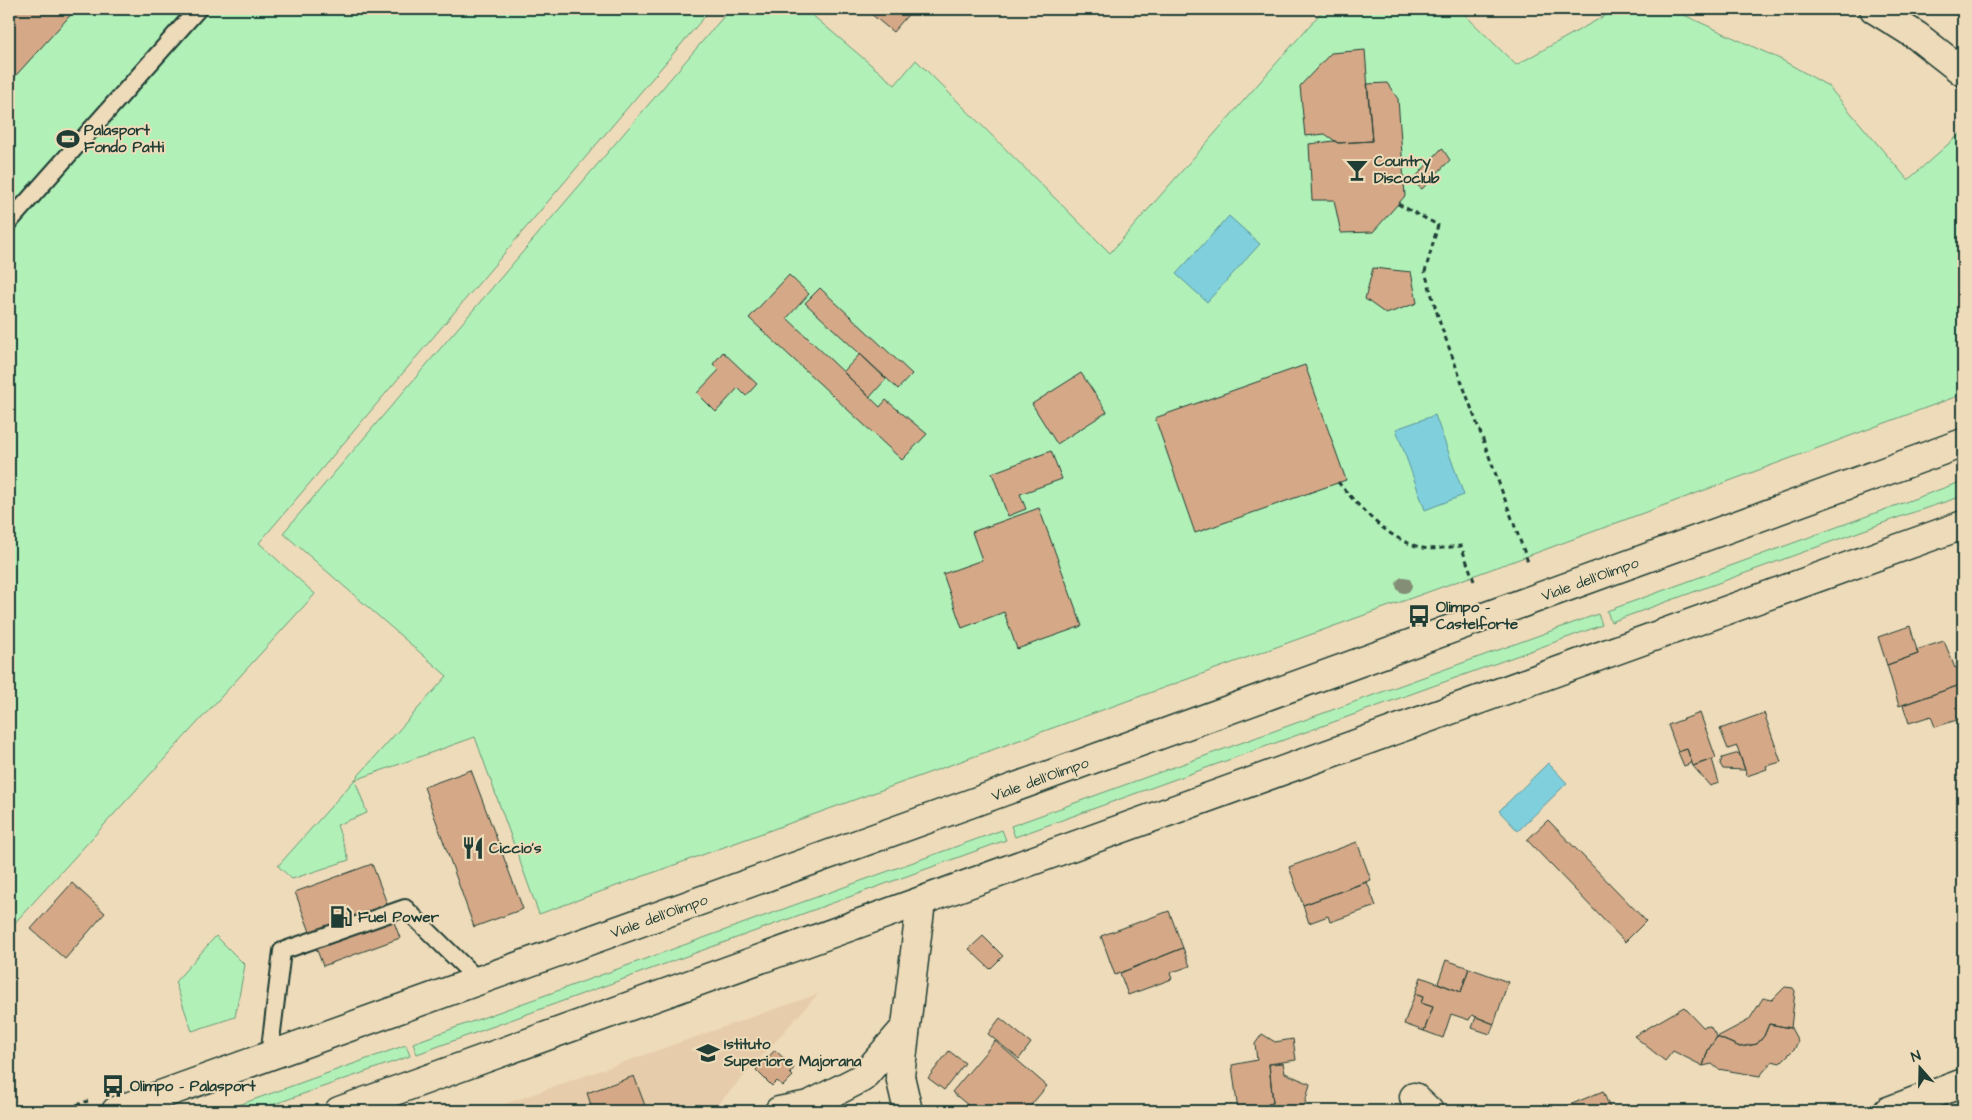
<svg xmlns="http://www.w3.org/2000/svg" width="1972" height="1120" font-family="'Architects Daughter',sans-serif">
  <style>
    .built { fill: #e6ccaa }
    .green { fill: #b1f1b8; stroke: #689776 }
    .water { fill: #80cfdc; stroke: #599599 }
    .building { fill: #d5a987; stroke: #1f3d34 }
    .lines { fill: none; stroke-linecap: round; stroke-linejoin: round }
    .service-casing { stroke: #1f3d34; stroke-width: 20 }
    .minor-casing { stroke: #1f3d34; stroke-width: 31 }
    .tertiary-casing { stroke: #1f3d34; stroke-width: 31 }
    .path { stroke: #1f3d34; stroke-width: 3; stroke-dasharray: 5 4; stroke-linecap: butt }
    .service { stroke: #eedbb9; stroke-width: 16 }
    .minor { stroke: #eedbb9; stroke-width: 28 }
    .tertiary { stroke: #eedbb9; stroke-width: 28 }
    .tree { fill: #848e77 }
    .labels { text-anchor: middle; stroke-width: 4; stroke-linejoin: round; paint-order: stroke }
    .poi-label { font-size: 15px; font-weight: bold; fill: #1f3d34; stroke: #eedbb9; text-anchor: start }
    .street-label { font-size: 15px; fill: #1f3d34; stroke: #eedbb9 }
  </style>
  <rect width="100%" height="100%" fill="#eedbb9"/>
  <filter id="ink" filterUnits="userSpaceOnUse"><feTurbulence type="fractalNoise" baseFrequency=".02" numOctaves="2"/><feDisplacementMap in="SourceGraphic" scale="10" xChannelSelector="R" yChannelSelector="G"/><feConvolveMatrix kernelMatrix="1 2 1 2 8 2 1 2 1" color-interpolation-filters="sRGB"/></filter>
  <g filter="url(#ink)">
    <!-- built -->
    <path class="built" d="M818,994L712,1111H485Z"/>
    <!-- green -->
    <path class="green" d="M9,9H711L259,543L315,594L9,929Z
      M730,9H805L895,85L916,60L1110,253L1324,9H1459L1516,65L1617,9H1671L1782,60L1828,86L1908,180L1963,131V394L1533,554L539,914L475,737L355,780L367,813L337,825L349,860L292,879L278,866L447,676L283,533Z
      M1963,481V496L1905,515L1611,622L1607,611Z
      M1598,614L1602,625L1015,837L1011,826Z
      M1002,830L1006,840L417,1054L413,1043Z
      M216,936L245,965L235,1017L192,1031L175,982Z
      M406,1045L410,1056L255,1111H222Z"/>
    <!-- water -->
    <path class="water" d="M1229,216L1260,244L1207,302L1176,274Z
      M1435,415L1464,495L1425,510L1396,429Z
      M1548,763L1567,783L1518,831L1499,811Z"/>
    <!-- building -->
    <path class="building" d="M9,9H76L9,83Z
      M865,9H913L893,32Z
      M1365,50L1372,141L1338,143L1325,134L1305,136L1300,86L1331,53Z
      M1387,83L1398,99L1405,196L1373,232L1341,233L1334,200H1312L1309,144L1334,141L1338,143L1372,141L1367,84Z
      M1442,148L1450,160L1422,189L1412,181Z
      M1373,268L1411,272L1417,303L1386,314L1365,299Z
      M789,275L809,294L787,318L880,407L886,400L927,434L902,460L749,318Z
      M820,288L912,374L898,389L805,303Z
      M723,352L757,384L746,396L738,388L716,412L697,393L719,370L713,364Z
      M860,354L886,379L870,397L843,372Z
      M1305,365L1346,480L1195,533L1155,418Z
      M1081,373L1107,412L1057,444L1032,404Z
      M1051,451L1062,479L1020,494L1026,509L1008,516L992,473Z
      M1039,508L1082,626L1017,649L1004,612L962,628L943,574L982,560L972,532Z
      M1910,626L1918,654L1887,665L1878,637Z
      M1944,641L1955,668L1958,667L1963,684L1899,706L1887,665L1918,654L1916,650Z
      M1963,677V718L1935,727L1931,716L1909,723L1903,705L1963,684L1961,678Z
      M1700,713L1716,758L1693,766L1687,749L1678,752L1668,725Z
      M1764,713L1781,762L1766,766L1767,769L1747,776L1737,746L1728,749L1720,729Z
      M1687,749L1692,763L1684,766L1678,752Z
      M1739,753L1745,770L1723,769L1720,764L1722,758Z
      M1712,759L1719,783L1710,786L1693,766Z
      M471,770L523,909L474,927L424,787Z
      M1548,820L1646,921L1625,942L1527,840Z
      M1357,842L1371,880L1303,905L1289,867Z
      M372,864L400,938L323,966L295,892Z
      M1367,882L1376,906L1330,922L1328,916L1309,923L1303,905Z
      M72,883L105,913L65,959L31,929Z
      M1169,911L1183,948L1115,975L1101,936Z
      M983,936L1003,956L990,969L969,949Z
      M1183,948L1190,966L1170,973L1172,979L1128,995L1120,973Z
      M1446,960L1469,968L1461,992L1438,983Z
      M1469,968L1508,982L1494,1024L1472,1015L1469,1020L1451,1014L1443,1038L1424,1031L1433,1007L1421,1003L1423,997L1415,994L1421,977L1461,992Z
      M1785,987L1793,988L1795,991L1791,1028L1769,1024L1764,1036L1757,1044L1740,1047L1717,1037L1749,1020L1763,998L1772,1000Z
      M1415,994L1423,997L1421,1003L1433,1007L1424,1031L1404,1024Z
      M1684,1007L1703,1027L1710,1026L1717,1037L1708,1050L1703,1066L1673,1051L1665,1061L1634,1036Z
      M1476,1017L1494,1024L1490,1034L1472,1028Z
      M1000,1018L1031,1043L1019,1059L988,1034Z
      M1769,1024L1791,1028L1798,1041L1795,1048L1780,1063L1772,1061L1760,1076L1718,1069L1712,1064L1703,1066L1708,1050L1717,1037L1740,1047L1757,1044L1764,1036Z
      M1262,1034L1275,1042L1293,1039L1296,1060L1269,1064L1273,1103L1268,1104V1109L1262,1111H1238L1232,1065L1257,1060L1255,1044Z
      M995,1041L1047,1086L1026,1111H975L952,1092Z
      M775,1050L794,1068L790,1073L793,1076L783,1086L777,1081L772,1086L756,1070Z
      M949,1051L965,1063L944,1090L928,1078Z
      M1283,1063L1285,1073L1310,1084L1304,1107L1300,1111H1262L1268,1109V1104L1273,1103L1269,1064Z
      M634,1076L647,1111H593L587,1093Z
      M1603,1091L1611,1111H1560V1109Z"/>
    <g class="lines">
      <defs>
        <path id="service" d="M9,222L198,9
          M269,1056L282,951L405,908L479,981"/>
        <path id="minor" d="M1874,9L1917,36L1963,72
          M1414,1097L1429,1111
          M779,1111L809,1105L862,1078L906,1027
          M908,1111L900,1076L921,902
          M1888,1111L1963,1083"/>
        <path id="tertiary" d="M116,1111L994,795L1963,443
          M339,1111L1963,525"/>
      </defs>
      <!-- service casing -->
      <use href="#service" class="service-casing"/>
      <!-- minor casing -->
      <use href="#minor" class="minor-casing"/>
      <!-- tertiary casing -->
      <use href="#tertiary" class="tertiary-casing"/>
      <!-- path -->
      <path class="path" d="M1398,204L1438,225L1425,272L1440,323L1528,562
        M1338,482C1360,508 1385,537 1419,547C1432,551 1447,547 1461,546L1474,581
        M59,1111L88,1101"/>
      <!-- service -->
      <use href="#service" class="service"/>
      <!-- minor -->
      <use href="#minor" class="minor"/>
      <!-- tertiary -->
      <use href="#tertiary" class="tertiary"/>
    </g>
    <!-- trees -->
    <circle class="tree" cx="1404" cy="585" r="8"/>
  </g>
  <!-- icons -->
  <defs>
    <symbol id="stadium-bare" viewBox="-9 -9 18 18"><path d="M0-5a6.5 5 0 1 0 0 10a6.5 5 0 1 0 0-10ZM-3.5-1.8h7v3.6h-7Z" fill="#1f3d34" stroke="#eedbb9" stroke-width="2.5" paint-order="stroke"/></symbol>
    <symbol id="bar-bare" viewBox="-9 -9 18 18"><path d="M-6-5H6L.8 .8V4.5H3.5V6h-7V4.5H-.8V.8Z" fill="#1f3d34" stroke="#eedbb9" stroke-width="2.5" paint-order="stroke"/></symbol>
    <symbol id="bus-bare" viewBox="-9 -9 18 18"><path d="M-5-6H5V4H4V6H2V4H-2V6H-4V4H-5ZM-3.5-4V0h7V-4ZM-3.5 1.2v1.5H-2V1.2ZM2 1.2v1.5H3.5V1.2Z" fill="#1f3d34" stroke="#eedbb9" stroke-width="2.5" paint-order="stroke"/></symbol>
    <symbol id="restaurant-bare" viewBox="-9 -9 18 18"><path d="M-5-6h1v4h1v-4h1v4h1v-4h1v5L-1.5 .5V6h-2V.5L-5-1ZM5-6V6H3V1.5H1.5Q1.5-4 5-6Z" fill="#1f3d34" stroke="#eedbb9" stroke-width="2.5" paint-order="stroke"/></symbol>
    <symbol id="fuel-bare" viewBox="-9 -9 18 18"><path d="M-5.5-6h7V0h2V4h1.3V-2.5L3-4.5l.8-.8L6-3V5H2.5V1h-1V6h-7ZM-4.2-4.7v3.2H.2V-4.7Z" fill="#1f3d34" stroke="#eedbb9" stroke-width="2.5" paint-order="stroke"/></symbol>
    <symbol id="school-bare" viewBox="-9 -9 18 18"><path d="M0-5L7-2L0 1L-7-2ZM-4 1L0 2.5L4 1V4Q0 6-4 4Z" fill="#1f3d34" stroke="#eedbb9" stroke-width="2.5" paint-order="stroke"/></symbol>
  </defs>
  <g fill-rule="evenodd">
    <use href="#stadium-bare" x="52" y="123" width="32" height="32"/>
    <use href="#bar-bare" x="1341" y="154" width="32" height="32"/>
    <use href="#bus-bare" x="1403" y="600" width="32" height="32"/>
    <use href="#restaurant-bare" x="457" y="832" width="32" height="32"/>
    <use href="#fuel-bare" x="325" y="901" width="32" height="32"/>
    <use href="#school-bare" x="692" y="1037" width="32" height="32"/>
    <use href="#bus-bare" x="97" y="1070" width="32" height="32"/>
  </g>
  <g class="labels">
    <!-- poi labels -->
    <g class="poi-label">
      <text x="84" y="135">Palasport<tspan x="84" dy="17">Fondo Patti</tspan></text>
      <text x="1374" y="166">Country<tspan x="1374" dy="17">Discoclub</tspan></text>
      <text x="1436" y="612">Olimpo -<tspan x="1436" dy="17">Castelforte</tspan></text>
      <text x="489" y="853">Ciccio's</text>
      <text x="358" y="922">Fuel Power</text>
      <text x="724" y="1049">Istituto<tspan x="724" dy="17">Superiore Majorana</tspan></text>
      <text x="130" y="1091">Olimpo - Palasport</text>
    </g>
    <!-- street labels -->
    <g class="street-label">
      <text transform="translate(1590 579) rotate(-20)" y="5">Viale dell'Olimpo</text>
      <text transform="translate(1040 779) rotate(-20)" y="5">Viale dell'Olimpo</text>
      <text transform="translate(659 916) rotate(-20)" y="5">Viale dell'Olimpo</text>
    </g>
  </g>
  <!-- margin -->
  <rect width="1972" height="1120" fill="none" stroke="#eedbb9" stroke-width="30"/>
  <rect x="15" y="15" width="1942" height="1090" fill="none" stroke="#1f3d34" stroke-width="2" filter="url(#ink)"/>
  <!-- north arrow -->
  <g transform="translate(1920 1068) rotate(340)" stroke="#eedbb9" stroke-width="4" paint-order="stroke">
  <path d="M0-4L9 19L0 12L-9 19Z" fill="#1f3d34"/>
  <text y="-8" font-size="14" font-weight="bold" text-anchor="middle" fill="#1f3d34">N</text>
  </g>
</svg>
